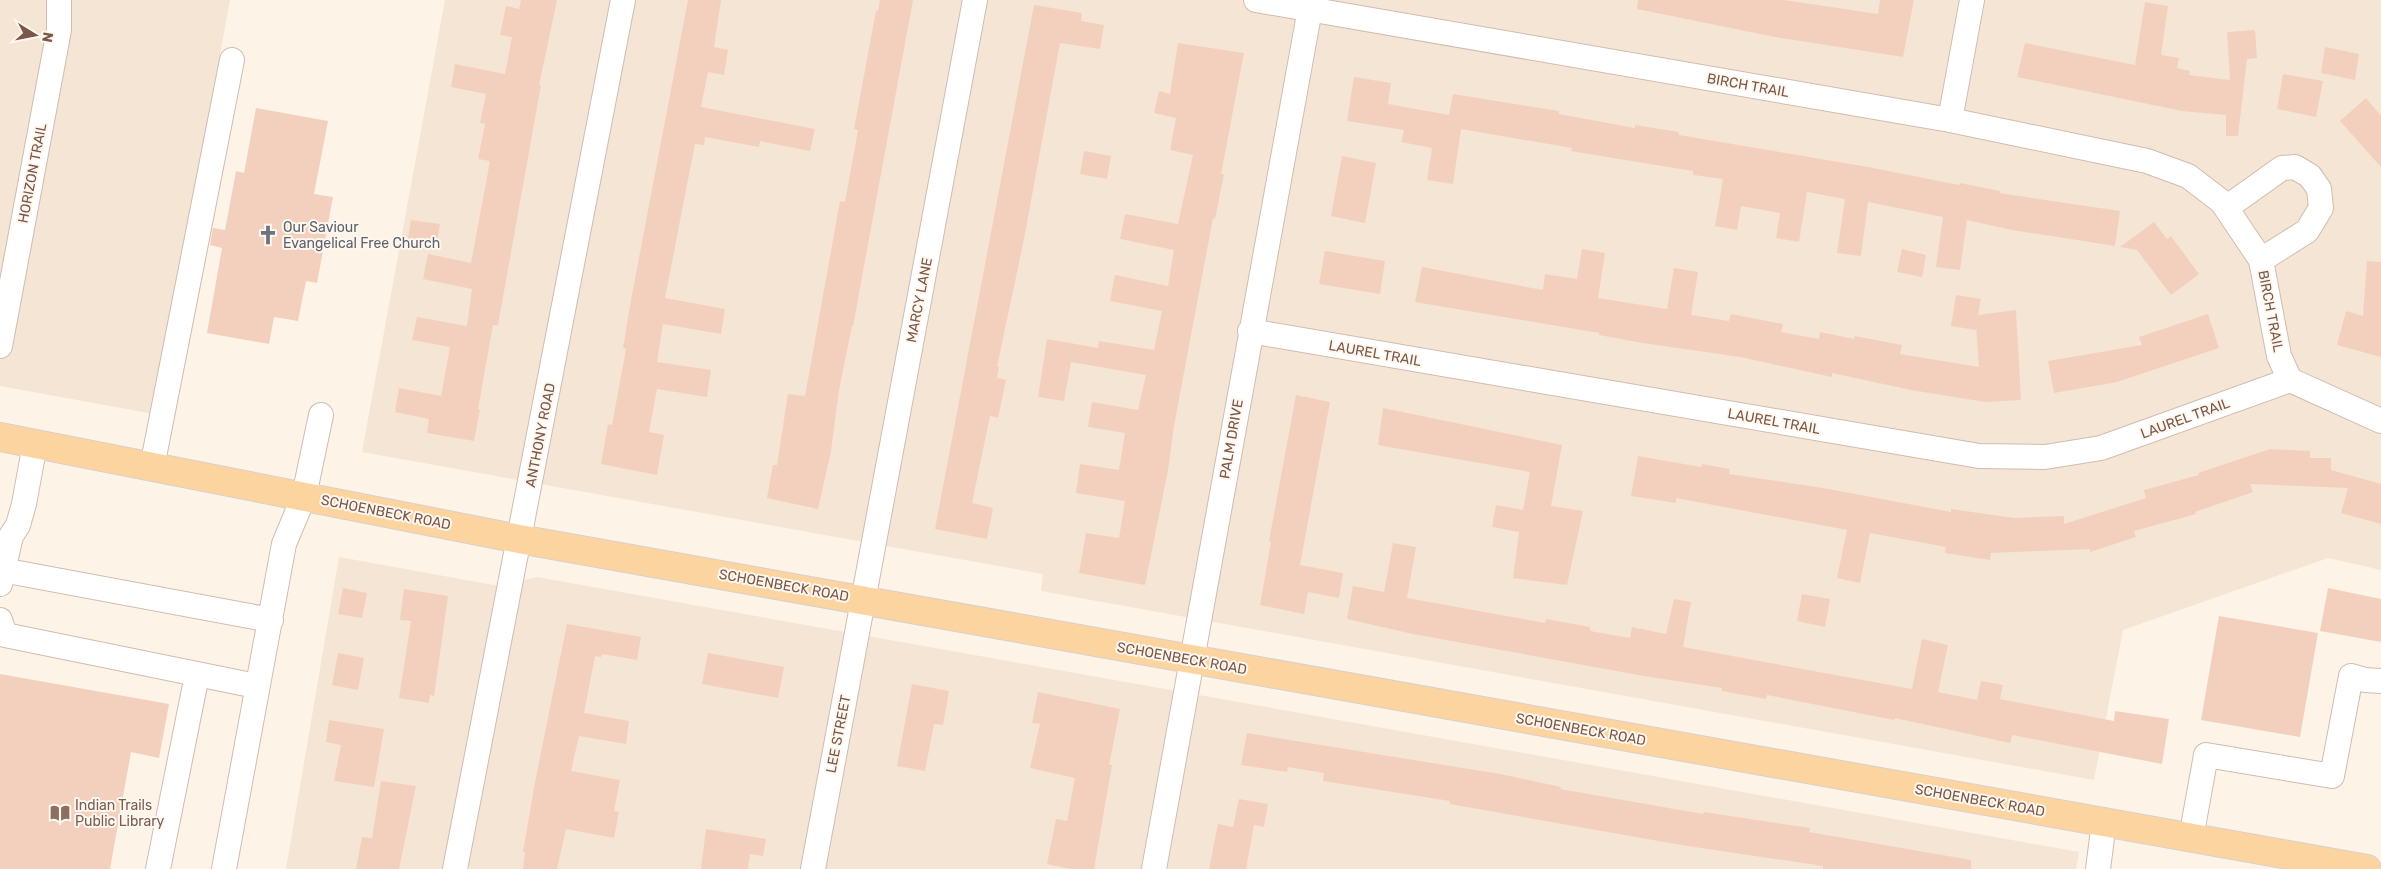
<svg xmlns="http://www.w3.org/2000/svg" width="2381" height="869" font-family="Rubik,sans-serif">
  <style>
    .residential { fill: #f5e5d5 }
    .building { fill: #f3d0be }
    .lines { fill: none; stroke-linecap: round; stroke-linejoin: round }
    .minor-casing { stroke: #d1bcaf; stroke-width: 26 }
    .major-casing { stroke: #d9d0cd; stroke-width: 30 }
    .minor { stroke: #fff; stroke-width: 24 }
    .major { stroke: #fcd49f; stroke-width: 28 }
    .labels { text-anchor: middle; stroke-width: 4; stroke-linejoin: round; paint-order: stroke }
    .street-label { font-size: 14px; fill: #77584b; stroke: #fff7ee }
    .worship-label { font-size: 14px; fill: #5b616d; stroke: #fff7ee; text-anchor: start }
    .education-label { font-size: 14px; fill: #785e54; stroke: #fff7ee; text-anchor: start }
  </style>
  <rect width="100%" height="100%" fill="#fdf3e7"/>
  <!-- residential -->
  <path class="residential" d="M0,0H230L154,414L0,386Z
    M445,0H2381V570L2328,558L2123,630L2094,780L1041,591L1043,574L362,452Z
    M339,557L499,586L537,577L2079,852L2076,869H286Z"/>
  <!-- building -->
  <path class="building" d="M521,0H557L539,85H541L498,325H493L478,409L480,410L474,441L427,433L429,419L395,412L399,388L441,396L450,347L412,340L417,317L467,326L472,289L423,279L428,254L471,263L490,161L478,159L485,124L480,123L486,94L451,87L455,64L505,74L512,37L500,35L506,6L519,9Z
    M688,0H721L714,47L728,50L724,75L708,72L701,107L815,129L810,151L760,141L759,147L705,137L704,145L695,144L665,298L725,309L721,334L663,324L657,362L711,370L707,397L657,389L649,432L664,435L657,475L601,464L608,424L612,425L626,349L623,348L631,300Z
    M880,0H913L853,326H852L839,390L831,451L818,509L767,498L773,465H777L788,394L805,396L840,201L845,202L858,130L854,129L876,11H878Z
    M1638,0H1784L1878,14L1880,0H1914L1903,57L1775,37L1637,9Z
    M2145,2L2168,6L2161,55L2179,58L2177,68L2190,71L2189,75L2230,80L2227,32L2255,30L2257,58L2247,59L2238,136H2226V115L2182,111L2017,77L2025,43L2135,65Z
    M1034,5L1082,13L1081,21L1104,25L1100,49L1060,43L1024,239L997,367H999L997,378L1006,380L998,418L990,416L972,503L993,508L987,539L935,529Z
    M1178,43L1244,53L1221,174H1224L1215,219L1213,218L1174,426L1168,470L1145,585L1079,573L1086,533L1119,538L1125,501L1076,493L1080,464L1119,470L1125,433L1088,427L1092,402L1138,410L1146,375L1071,362L1064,401L1038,397L1047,339L1098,348L1099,341L1154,350L1162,311L1110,301L1115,275L1168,286L1174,250L1120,239L1125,214L1178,224L1193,155L1170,150L1176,118L1154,113L1159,91L1170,94Z
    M2325,47L2359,54L2355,80L2321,73Z
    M2283,74L2323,81L2316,117L2277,109Z
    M1354,77L1391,83L1388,104L1449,115L1453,94L1559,111V114L1635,128V125L1679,132V135L1868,167L1959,185L1960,183L2000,191L1999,193L2120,211L2115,246L2012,230L1967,220L1960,270L1936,267L1943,217L1868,202L1861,256L1837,253L1845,199L1807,192L1799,242L1776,238L1780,213L1741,206L1737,230L1715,226L1723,179L1693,175V171L1619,159L1571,151L1572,148L1461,129L1453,184L1427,180L1432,148L1401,142L1404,130L1347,121Z
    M2366,98L2381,116V167L2340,121Z
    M256,108L328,121L314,194L333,197L317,283L306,281L298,321L274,317L269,344L207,333L222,248L210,245L213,228L225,230L236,171L244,173Z
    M1084,151L1111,156L1107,179L1080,174Z
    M1342,156L1376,163L1365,223L1331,216Z
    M411,220L440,224L436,248L407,243Z
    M2154,222L2167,239L2171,236L2199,274L2171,295L2137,250L2120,247Z
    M1582,249L1605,253L1598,298L1667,309L1674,268L1698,272L1691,315L1729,321L1731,314L1783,324L1781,332L1819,339L1820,332L1854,339L1855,336L1902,345L1900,354L1979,367L1976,324V330L1951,326L1956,295L1981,299L1978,315L2016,310L2021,400L1985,402L1911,390L1832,373V377L1740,357L1643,343L1599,335V333L1415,302L1422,267L1543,290L1545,274L1577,279Z
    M1902,249L1926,255L1922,277L1897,272Z
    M1325,251L1385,261L1380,294L1319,284Z
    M2367,261L2381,262V357L2337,345L2346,311L2363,316Z
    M2208,314L2219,348L2117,382L2054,393L2048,361L2142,345L2139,337Z
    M1296,395L1330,402L1300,565L1343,573L1339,598L1308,592L1304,614L1260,605L1271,542L1269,541Z
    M1383,408L1562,445L1551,506L1583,511L1567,585L1513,578L1519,532L1492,527L1496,505L1523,510L1530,472L1378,445Z
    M2270,449L2310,451V458H2331V470L2381,484V524L2341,513L2348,488L2250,484L2253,492L2195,512L2196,514L2134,531L2136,537L2090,552V549L1991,553L1990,560L1945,553L1946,547L1870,533L1860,583L1837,578L1847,530L1676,498V503L1631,496L1638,456L1701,467L1702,464L1730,469L1729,474L1823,488L1951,512V509L2014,518L2064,516V524L2146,498L2144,490L2199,475L2198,473Z
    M1393,543L1416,547L1407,598L1545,623L1546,619L1590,627V631L1630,638L1632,627L1666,634L1674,599L1691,602L1683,647L1912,689L1922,639L1948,645L1938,692L1977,700L1981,681L2003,685L2000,699L2114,721L2115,711L2169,719L2162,764L2012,735L2010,743L1895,718L1894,720L1767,695L1766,699L1722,691V688L1644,676L1413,634L1347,619L1353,586L1384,592Z
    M343,588L367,593L362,618L338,614Z
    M2328,588L2381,599V642L2320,631Z
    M404,589L448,596L434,696L430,695L429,703L399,698L411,621L400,620Z
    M1802,594L1830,599L1825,627L1797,621Z
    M2219,616L2318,633L2300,737L2201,720Z
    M567,624L641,637L637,660L602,654L601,657L595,656L584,713L629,721L626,744L579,736L571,771L620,780L614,811L619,812L614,838L566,829L557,869H523L525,852H523L535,782Z
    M338,653L364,658L358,690L332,685Z
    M708,653L784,667L778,698L702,684Z
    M0,674L169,704L159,758L131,752L110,869H0Z
    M912,684L949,691L943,725L934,724L925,771L897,766Z
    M1038,692L1120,709L1109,765H1112L1094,869H1071L1047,864L1056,819L1067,821L1075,778L1030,768L1040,724L1032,723Z
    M329,720L384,729L374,787L334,781L341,745L326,742Z
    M1247,733L1500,774L1561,787L1560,789L1703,814L1704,812L1810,828L1809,832L1971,860V869H1823V866L1681,845L1450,804V801L1323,781L1324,773L1288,767L1287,772L1241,765Z
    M381,781L416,786L399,869H356L362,837L372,838Z
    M1239,799L1268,804L1264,827L1254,825L1246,869H1209L1218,824L1233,827Z
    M706,829L766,839L763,856L750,854L748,869H701Z"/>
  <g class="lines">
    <defs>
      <path id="minor" d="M1256,0L1950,120L2147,161L2188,176L2222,202L2261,260L2279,356L2290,380L2381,421
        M1950,120L1972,0
        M2226,208L2282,168L2295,167L2310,176L2319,189L2321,208L2307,231L2261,260
        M1250,331L1979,456L2045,457L2101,448L2290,380
        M0,346L59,30V0
        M152,467L232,60
        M2,570L271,620
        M0,584L11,536L18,525L24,504L35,444
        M0,620L5,635L256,686
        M2191,838L2206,755L2332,776L2351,676L2365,680L2381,681
        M158,869L197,675
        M224,869L284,544L304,496L321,415
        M455,869L623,0
        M813,869L975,0
        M1154,869L1310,9
        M2098,869L2104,822"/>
      <path id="major" d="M0,437L519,539L2367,869"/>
    </defs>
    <!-- minor casing -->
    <use href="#minor" class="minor-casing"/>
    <!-- major casing -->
    <use href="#major" class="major-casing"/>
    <!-- minor -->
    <use href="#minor" class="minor"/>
    <!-- major -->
    <use href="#major" class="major"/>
  </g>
  <!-- icons -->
  <defs>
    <symbol id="church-bare" viewBox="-9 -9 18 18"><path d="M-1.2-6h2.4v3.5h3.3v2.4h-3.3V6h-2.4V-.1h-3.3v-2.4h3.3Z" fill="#6b7280" stroke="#fff7ee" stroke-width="2.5" paint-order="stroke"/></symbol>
    <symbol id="library-bare" viewBox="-9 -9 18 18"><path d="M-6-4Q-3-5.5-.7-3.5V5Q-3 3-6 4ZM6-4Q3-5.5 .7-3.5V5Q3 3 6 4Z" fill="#8d6e63" stroke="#fff7ee" stroke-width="2.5" paint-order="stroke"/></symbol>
  </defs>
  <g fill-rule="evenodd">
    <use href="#church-bare" x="254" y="221" width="28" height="28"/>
    <use href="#library-bare" x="46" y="799" width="28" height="28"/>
  </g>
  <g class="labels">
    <!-- street labels -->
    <g class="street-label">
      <text transform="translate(1748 85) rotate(10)" y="5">BIRCH TRAIL</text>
      <text transform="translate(32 173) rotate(-79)" y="5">HORIZON TRAIL</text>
      <text transform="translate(919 300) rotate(-79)" y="5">MARCY LANE</text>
      <text transform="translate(2271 311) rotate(79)" y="5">BIRCH TRAIL</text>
      <text transform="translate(1375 353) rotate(10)" y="5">LAUREL TRAIL</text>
      <text transform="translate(2185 418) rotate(-20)" y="5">LAUREL TRAIL</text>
      <text transform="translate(1774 421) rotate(10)" y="5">LAUREL TRAIL</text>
      <text transform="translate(540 435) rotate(-79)" y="5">ANTHONY ROAD</text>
      <text transform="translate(1231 439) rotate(-80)" y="5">PALM DRIVE</text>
      <text transform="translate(386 512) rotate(11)" y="5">SCHOENBECK ROAD</text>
      <text transform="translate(784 585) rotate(10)" y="5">SCHOENBECK ROAD</text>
      <text transform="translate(1182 658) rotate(10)" y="5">SCHOENBECK ROAD</text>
      <text transform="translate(1581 729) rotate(10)" y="5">SCHOENBECK ROAD</text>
      <text transform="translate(838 734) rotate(-79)" y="5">LEE STREET</text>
      <text transform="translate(1980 800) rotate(10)" y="5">SCHOENBECK ROAD</text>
    </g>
    <!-- worship labels -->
    <g class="worship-label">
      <text x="283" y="232">Our Saviour<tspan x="283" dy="16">Evangelical Free Church</tspan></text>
    </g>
    <!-- education labels -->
    <g class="education-label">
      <text x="75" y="810">Indian Trails<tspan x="75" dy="16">Public Library</tspan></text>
    </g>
  </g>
  <!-- north arrow -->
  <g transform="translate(35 35) rotate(100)" stroke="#fff7ee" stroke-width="4" paint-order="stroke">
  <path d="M0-4L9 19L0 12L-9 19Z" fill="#77584b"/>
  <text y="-8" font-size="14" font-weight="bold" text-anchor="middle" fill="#77584b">N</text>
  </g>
</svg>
